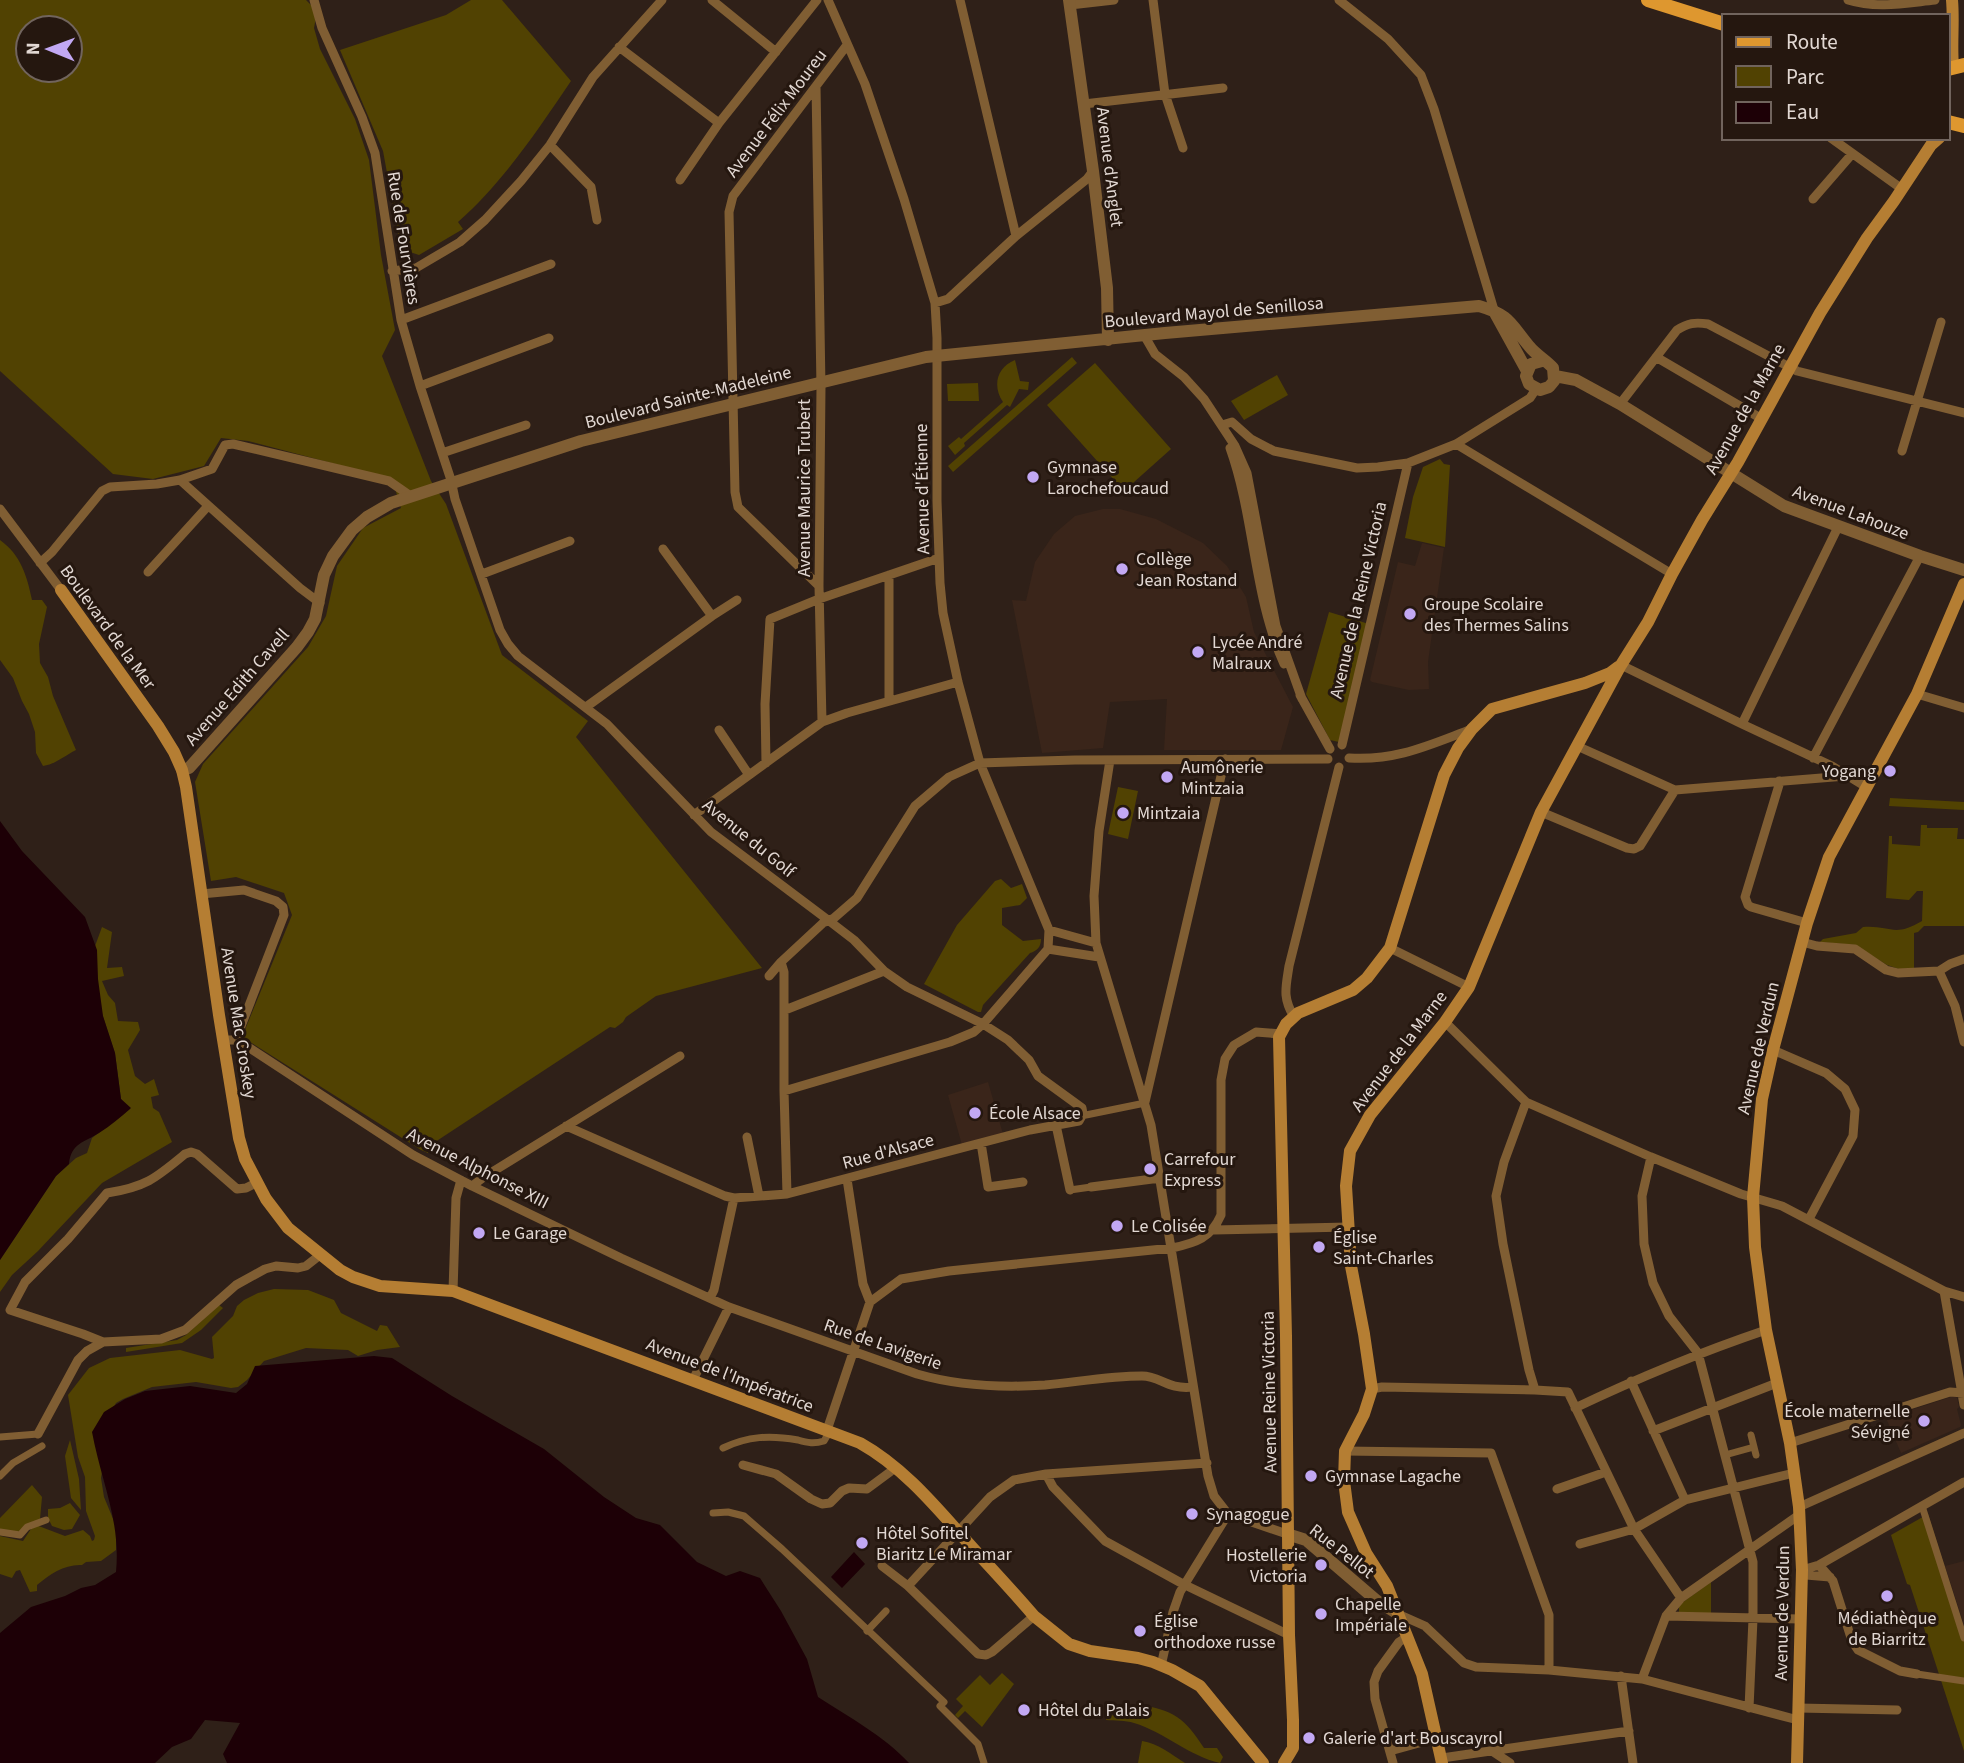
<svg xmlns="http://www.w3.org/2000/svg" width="1964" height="1763" font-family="'Source Sans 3',sans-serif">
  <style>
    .built { fill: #3a251a }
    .green { fill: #514202; fill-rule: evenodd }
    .water { fill: #1d0006 }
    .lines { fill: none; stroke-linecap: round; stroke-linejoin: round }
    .pedestrian { stroke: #805e33; stroke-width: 7 }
    .minor { stroke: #805e33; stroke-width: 9 }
    .tertiary { stroke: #805e33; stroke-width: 12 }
    .secondary { stroke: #b57e33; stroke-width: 12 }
    .primary { stroke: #de972f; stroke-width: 14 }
    .poi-dot { fill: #c2a8f3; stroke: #25170f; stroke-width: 2.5 }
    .labels { text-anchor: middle; stroke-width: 6; stroke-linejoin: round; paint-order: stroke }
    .street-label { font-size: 18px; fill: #e2d8d3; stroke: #25170f }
    .poi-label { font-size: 18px; fill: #e2d8d3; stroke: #25170f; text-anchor: start }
  </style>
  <rect width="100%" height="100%" fill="#2f2018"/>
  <!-- built -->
  <path class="built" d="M1103,509H1120L1156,519L1203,543L1227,566L1246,597L1254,632L1293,707L1281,750H1164L1167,699L1110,702L1103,748L1042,753L1012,600L1026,601L1035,562L1054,534L1075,516Z
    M1422,543L1444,548L1428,662L1429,689L1409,690L1372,682L1370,680L1398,562L1415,566Z
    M988,1082L1003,1134L962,1145L948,1095Z
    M1954,1396L1957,1398L1959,1407L1957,1409L1961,1425L1960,1427L1901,1453L1886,1418Z
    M1964,1561V1625L1945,1566Z"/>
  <!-- green -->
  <path class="green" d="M0,0H306L312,6L316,17L314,28L320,49L355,119L369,160L381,255L395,330L382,356L431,481L446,504L502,655L588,721L576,737L762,968L656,996L626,1017L623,1022L615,1028L610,1027L429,1146L428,1153L421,1150L242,1037L292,915L284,893L236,877L211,881L195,782L203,764L308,647L326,616L337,566L363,528L401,508L392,479L248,441L221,438L204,466L153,479L113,474L0,371ZM28,28H70V70H28Z
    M471,0H502L571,81C537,131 504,181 458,222L463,229L419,255L401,249L383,151L340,50L446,15Z
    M1072,357L1077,363L953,472L948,466Z
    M1015,360L1020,381L1029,382L1028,390L1019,389L1010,407L1007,405L964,443L965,446L955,455L948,446L959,437L961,439L1003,402C992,386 997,367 1015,360Z
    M1095,363L1171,449L1124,491L1047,405Z
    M1277,375L1288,395L1244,420L1231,401Z
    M978,383L979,401H948L947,384Z
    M1440,459L1444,464L1450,465L1445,547L1405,538L1413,497L1423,467Z
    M0,540C21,555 27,576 32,600H42L47,607L39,644L40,663L48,677L53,696L76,750C64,756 56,764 43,766L36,753L35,732L29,714L22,701L13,678L0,660Z
    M1329,612L1369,624L1339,742L1330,740L1306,694Z
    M1118,787L1138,791L1128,839L1108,834Z
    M1890,798L1964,802V810L1889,806Z
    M1921,825H1927V828H1958L1957,839H1964V926H1924L1918,932L1914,933V969H1899L1887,965L1855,945L1820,942L1823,939L1856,933L1863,927C1890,925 1894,938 1922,921L1923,891H1917L1909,900L1886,898L1889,836H1892V844L1920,846Z
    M1001,879L1011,888L1022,884L1027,898L1020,905L1002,908V925L1023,941L1041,939C1041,947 1037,951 1030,953L983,1005L981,1012H978L924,984L957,925L995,881Z
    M102,927L112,932L107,968L122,967L124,976L102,981L108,995L115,1003L118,1021L138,1022L140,1030L128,1050L135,1076L145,1084L154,1079L159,1095L151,1097L153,1108L159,1112L172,1142L102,1183L38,1251L12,1275L0,1292V1260L56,1176L76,1158L87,1153L92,1138L130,1109L121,1099L115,1053L87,968Z
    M274,1289L308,1290L334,1300L341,1313L377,1331L380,1325L387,1326L400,1347L377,1350L358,1356L348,1350L306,1348L264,1361L247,1380L238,1387L231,1388L196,1382L152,1387L123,1399L116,1403L112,1410L101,1478L104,1497L116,1526V1550L101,1561L86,1562L82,1565C65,1564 50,1574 37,1585V1591L30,1592L20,1570L16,1571L12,1578L0,1574V1536L23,1541L31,1529L36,1525L65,1536L83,1530L90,1536L92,1541L94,1540L95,1536L86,1511L85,1477L78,1457L68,1395L89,1368L110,1358L180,1350L212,1359L214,1358L212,1337L233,1316L237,1306L244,1300L258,1293Z
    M219,1305L223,1308L201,1330L182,1343L126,1352V1348L177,1340L186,1335Z
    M70,1440L79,1479L81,1510L71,1498L65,1456Z
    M32,1485L42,1497L40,1519L18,1532L0,1530V1518Z
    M70,1503L80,1515L72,1529L64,1530L52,1526L48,1518V1509L60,1508Z
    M1928,1514L1964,1629V1751L1910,1585L1907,1584L1891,1535Z
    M1711,1582V1613L1679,1614V1605Z
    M1002,1673L1014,1684L982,1727L965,1711L958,1718L955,1715L963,1706L956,1699L980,1675L990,1685Z
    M1138,1704C1174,1711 1184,1717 1204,1748H1217L1223,1757L1220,1763C1189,1756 1164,1732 1134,1723C1125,1720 1115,1721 1106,1720V1717L1114,1715Z
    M1142,1741C1158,1743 1172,1755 1185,1763H1138Z"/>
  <!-- water -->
  <path class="water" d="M0,821L22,851L85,917L97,950L98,979L103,1016L115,1053L121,1099L131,1108C121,1117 110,1126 99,1133C85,1142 71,1143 69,1164L56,1176L0,1260Z
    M374,1356L392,1358L452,1396L544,1449L604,1497L636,1518L660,1525L697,1562L726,1576L740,1571L760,1578L781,1611L807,1659L818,1697C849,1717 884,1736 909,1763H227L223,1754L240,1723L205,1720L191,1739L172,1747L155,1763H0V1633L31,1607L65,1596L81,1588L95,1585L116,1572C121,1521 101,1481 92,1432L104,1412L125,1399L145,1391L190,1386L236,1393L247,1384L255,1366Z
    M854,1552L865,1564L842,1588L831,1577Z"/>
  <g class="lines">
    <!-- pedestrian -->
    <path class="pedestrian" d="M1083,1114L1086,1115L1145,1103
      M1070,1190L1091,1187
      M1751,1435L1756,1455
      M0,1437L38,1434
      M723,1448C748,1436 770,1435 798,1440C808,1443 814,1444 824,1441L830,1431
      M1725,1455L1754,1447
      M0,1476L13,1463L42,1446
      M1922,1506L1964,1638
      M713,1513L728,1512L744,1516L782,1549L944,1702L940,1706L978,1744L984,1763
      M0,1532L20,1535L27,1527L46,1520
      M867,1631L886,1611
      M1917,1674L1964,1681"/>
    <!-- minor -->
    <path class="minor" d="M314,0L322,28L362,117L375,153L401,320L420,386L451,480L455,499L500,630L508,644L518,656L607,724L711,832L828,920L854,940L884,971L907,987L983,1024L1008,1040L1029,1060L1038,1076L1082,1108L1083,1114L1079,1121L1030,1130L787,1194L734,1198L725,1196L566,1126
      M712,0L776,52
      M828,0L865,84L904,199L935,303L937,338V501L940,583L943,613L958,682L980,763L1049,930L1048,949
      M960,0L1016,236
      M1153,0L1165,94L1183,148
      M1339,0L1388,39L1421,75L1434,109L1494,310
      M1848,0C1877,9 1906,3 1935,0
      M1070,5L1114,0
      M619,47L719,123
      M816,86L821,387L819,586L822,722
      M1084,104L1223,88
      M1831,138L1902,189
      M550,145L591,187L597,220
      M680,180L719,123L817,0
      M1813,199L1852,154
      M392,271L416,268L460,242L485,220L521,181L550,145L593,77L662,0
      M935,303L948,299L1016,236L1087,179L1093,171
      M401,320L551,264
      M1144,335L1155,354L1184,377L1204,399L1235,446L1247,473L1276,626L1302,699
      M1656,357L1762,419
      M420,386L549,338
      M1620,404L1677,330C1688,323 1695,322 1708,324L1797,371L1964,413
      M1222,425L1232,422L1251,439L1274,451L1357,468L1378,467L1408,463L1456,444L1530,398L1536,389
      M1456,444L1672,574
      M1230,448C1255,518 1253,595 1284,664
      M1902,451L1941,322
      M442,453L526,425
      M180,480L300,588L320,603
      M0,509L61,590
      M663,549L712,616
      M40,563L52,552L102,491L110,487L157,484L180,480L212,469L225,445L233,444L389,481L412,497
      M148,572L208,506
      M482,574L570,541
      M889,575V701
      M819,586L738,507L735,492L729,212L733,196L847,45
      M1621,665L1742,724L1832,766L1866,787
      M1917,694L1964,708
      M1300,695L1330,749
      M586,707L712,616L737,600
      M1742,724L1838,527
      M719,730L749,775
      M1342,745L1408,463
      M1577,746L1675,790L1846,776
      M1349,758C1397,761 1429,745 1472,729
      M1813,758L1920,556
      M1110,760L1099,831L1094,896L1096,943L1151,1125L1208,1476L1214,1496L1228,1514L1287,1534
      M766,763L765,704L770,619L819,599L939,558
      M1779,781V785L1745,897L1748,905L1751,907L1807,923
      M1541,812L1627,848L1634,849L1640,846L1675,790
      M694,815L822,722L847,713L958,682
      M201,894L244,890L276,901L283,907L284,915L238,1034L234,1040
      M1049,930L1096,943
      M1802,942L1817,946L1855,949L1886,970L1898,973L1939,971L1950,964L1964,959
      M1390,948L1469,987
      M1048,949L1099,957
      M781,962L784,972V1091L787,1194
      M1939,971L1955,1006L1964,1042
      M769,976L781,962L823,923L834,918L857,898L915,806L949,777L980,763L1075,760L1328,759
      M785,1010L884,971
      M1294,1017C1282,997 1286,987 1289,966L1339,767
      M1445,1022L1526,1102L1651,1157L1741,1194L1782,1206L1944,1291L1964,1297
      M224,1040H234L248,1047L413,1155L472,1186L621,1258L729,1307L917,1374C959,1386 1001,1388 1045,1385C1077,1382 1110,1376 1142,1376C1161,1376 1167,1390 1193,1387
      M1773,1050L1826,1073L1845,1089L1855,1110L1853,1136L1809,1219
      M784,1091L950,1042L974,1032L983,1024L1048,949
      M1145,1102L1225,759
      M1526,1102L1504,1162L1496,1196L1503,1244L1529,1370L1535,1390
      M1056,1125L1070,1190
      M747,1137L759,1196
      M981,1143L988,1187L1023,1182
      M1651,1157L1642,1196L1644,1244L1653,1283L1669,1316L1698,1353L1753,1562V1619L1749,1708
      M847,1179L863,1284L870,1302
      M256,1183L246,1188L237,1189L197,1154L191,1152L185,1154C156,1178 146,1187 107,1193L68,1239L25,1282L10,1310L83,1334L103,1342L161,1339L185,1330L236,1285L265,1269L276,1266L298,1268L306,1266L320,1255
      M472,1186L484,1177L680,1056
      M1091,1187L1160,1178
      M1214,1230L1348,1227
      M453,1291L456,1198L461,1180
      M1944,1291L1964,1405
      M710,1298L714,1290L734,1198
      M693,1380L729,1307
      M1631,1381L1685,1500
      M1372,1389L1382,1387L1535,1390L1568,1392L1634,1529L1681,1598
      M1575,1408C1638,1378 1701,1352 1766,1330
      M827,1430L870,1302L901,1279L949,1271L1172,1248C1196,1243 1211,1238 1221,1215V1080L1225,1059L1234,1045L1256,1032L1281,1034
      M1653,1431L1777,1383
      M38,1434L78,1360L87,1351L103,1342
      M1790,1443L1950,1392L1964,1393
      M1345,1451L1491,1453L1549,1615V1670
      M743,1465L776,1474L811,1499L822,1504L830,1503L842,1491L849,1488L867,1489L890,1472L894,1466
      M1046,1474L1053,1487L1105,1541L1183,1584L1289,1635
      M1557,1489L1606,1472
      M1799,1507L1964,1433
      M1580,1544L1634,1529L1685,1500L1794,1473
      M1819,1565L1833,1581L1852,1641L1858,1650L1900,1671L1917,1674
      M882,1566L908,1586L978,1654L986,1655L992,1652L1034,1616
      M1830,1577L1806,1575L1802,1570L1819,1565L1964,1482
      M908,1586L990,1497L1014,1480L1046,1474L1207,1463
      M1398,1614L1425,1626L1464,1663L1476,1667L1549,1670L1642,1679L1798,1720
      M1666,1616L1800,1619
      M1161,1666L1173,1612L1180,1592L1228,1514
      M1621,1676L1633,1763
      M1642,1679L1666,1616L1681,1598L1799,1515
      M1798,1708L1897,1710
      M1390,1751L1437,1738
      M1492,1751L1510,1763
      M1442,1758L1629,1731
      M1393,1763L1375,1699L1374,1682L1378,1671L1399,1642L1407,1637"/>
    <!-- tertiary -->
    <path class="tertiary" d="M1069,0L1093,171L1107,288L1108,340
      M1495,313L1527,371
      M1555,376L1576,380L1620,404L1784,506L1920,556L1964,570
      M182,770L189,768L198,758L297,647L308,632L315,619L324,575L333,556L352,530L367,517L391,503L581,441L926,357L1165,333L1479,306C1510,315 1510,323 1529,346C1536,355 1546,360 1553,368L1554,381L1549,387L1540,390L1529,384L1526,376L1531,364L1542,361
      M1287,1534L1306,1540L1376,1600L1398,1614"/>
    <!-- secondary -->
    <path class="secondary" d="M1952,0C1954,22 1951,44 1953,66
      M61,590L158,726L174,752L182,770L186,787L219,1015L239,1138L245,1159L266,1199L288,1228L340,1270L353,1277L380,1286L453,1291L860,1443C901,1466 931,1501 962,1536C986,1563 1011,1589 1034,1616L1069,1644L1090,1651L1138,1658L1153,1662L1172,1670L1200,1686L1263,1763
      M1284,1763L1293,1748V1720L1289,1635L1286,1336L1279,1037L1286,1024L1298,1013L1353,990L1367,978L1390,948L1444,775L1458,748L1472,729L1492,709L1585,683L1610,673L1618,667
      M1442,1763L1422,1674L1387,1586L1366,1553L1348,1512L1344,1481L1345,1451L1364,1414L1372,1389L1364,1334L1351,1266L1346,1186L1350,1151L1370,1115L1445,1022L1469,987L1541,812L1565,768L1621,665L1648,622L1672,574L1702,520L1738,462L1820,313L1867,238L1894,201L1931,145L1939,138
      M1797,1763L1802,1570L1799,1507L1790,1443L1766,1330L1755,1247L1753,1197L1762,1099L1773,1050L1807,923L1829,857L1917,694L1964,584"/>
    <!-- primary -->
    <path class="primary" d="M1648,0L1724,24
      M1948,69L1964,65
      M1948,122L1964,126"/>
  </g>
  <!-- markers -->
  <g class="poi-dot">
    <circle cx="1033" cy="477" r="7"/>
    <circle cx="1122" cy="569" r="7"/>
    <circle cx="1410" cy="614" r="7"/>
    <circle cx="1198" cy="652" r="7"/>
    <circle cx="1890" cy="771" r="7"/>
    <circle cx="1167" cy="777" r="7"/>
    <circle cx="1123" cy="813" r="7"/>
    <circle cx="975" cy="1113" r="7"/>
    <circle cx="1150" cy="1169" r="7"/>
    <circle cx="1117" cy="1226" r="7"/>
    <circle cx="479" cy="1233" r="7"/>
    <circle cx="1319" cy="1247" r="7"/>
    <circle cx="1924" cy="1421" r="7"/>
    <circle cx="1311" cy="1476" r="7"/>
    <circle cx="1192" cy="1514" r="7"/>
    <circle cx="862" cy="1543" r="7"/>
    <circle cx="1321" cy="1565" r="7"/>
    <circle cx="1887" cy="1596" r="7"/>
    <circle cx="1321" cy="1614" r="7"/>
    <circle cx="1140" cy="1631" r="7"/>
    <circle cx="1024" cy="1710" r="7"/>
    <circle cx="1309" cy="1738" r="7"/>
  </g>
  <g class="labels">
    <!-- street labels -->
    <g class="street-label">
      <text transform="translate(776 113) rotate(-53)" y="6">Avenue Félix Moureu</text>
      <text transform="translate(1110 167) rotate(83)" y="6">Avenue d'Anglet</text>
      <text transform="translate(404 238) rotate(81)" y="6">Rue de Fourvières</text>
      <text transform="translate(1214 312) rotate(-5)" y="6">Boulevard Mayol de Senillosa</text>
      <text transform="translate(688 397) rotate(-14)" y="6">Boulevard Sainte-Madeleine</text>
      <text transform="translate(1745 409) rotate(-61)" y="6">Avenue de la Marne</text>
      <text transform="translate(804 488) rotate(-90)" y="6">Avenue Maurice Trubert</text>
      <text transform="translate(922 489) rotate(-91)" y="6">Avenue d'Étienne</text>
      <text transform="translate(1851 512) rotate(21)" y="6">Avenue Lahouze</text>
      <text transform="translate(1358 600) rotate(-77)" y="6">Avenue de la Reine Victoria</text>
      <text transform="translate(108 627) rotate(54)" y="6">Boulevard de la Mer</text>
      <text transform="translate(237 687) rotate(-49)" y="6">Avenue Edith Cavell</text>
      <text transform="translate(749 838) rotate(39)" y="6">Avenue du Golf</text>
      <text transform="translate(239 1023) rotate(81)" y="6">Avenue Mac Croskey</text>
      <text transform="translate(1758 1048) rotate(-77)" y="6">Avenue de Verdun</text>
      <text transform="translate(1399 1051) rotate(-53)" y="6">Avenue de la Marne</text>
      <text transform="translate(888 1151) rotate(-15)" y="6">Rue d'Alsace</text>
      <text transform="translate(478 1168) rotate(27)" y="6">Avenue Alphonse XIII</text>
      <text transform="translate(883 1344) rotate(19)" y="6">Rue de Lavigerie</text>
      <text transform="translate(730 1375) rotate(21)" y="6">Avenue de l'Impératrice</text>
      <text transform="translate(1269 1392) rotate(-91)" y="6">Avenue Reine Victoria</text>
      <text transform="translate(1342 1551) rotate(38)" y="6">Rue Pellot</text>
      <text transform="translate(1782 1613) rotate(-89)" y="6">Avenue de Verdun</text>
    </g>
    <!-- poi labels -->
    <g class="poi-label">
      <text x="1047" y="473">Gymnase<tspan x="1047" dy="21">Larochefoucaud</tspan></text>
      <text x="1136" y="565">Collège<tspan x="1136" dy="21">Jean Rostand</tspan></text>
      <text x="1424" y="610">Groupe Scolaire<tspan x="1424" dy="21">des Thermes Salins</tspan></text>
      <text x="1212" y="648">Lycée André<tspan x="1212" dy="21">Malraux</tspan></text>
      <text x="1181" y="773">Aumônerie<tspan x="1181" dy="21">Mintzaia</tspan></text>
      <text x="1876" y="777" text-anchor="end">Yogang</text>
      <text x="1137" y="819">Mintzaia</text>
      <text x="989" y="1119">École Alsace</text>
      <text x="1164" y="1165">Carrefour<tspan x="1164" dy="21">Express</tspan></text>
      <text x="1131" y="1232">Le Colisée</text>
      <text x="493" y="1239">Le Garage</text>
      <text x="1333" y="1243">Église<tspan x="1333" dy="21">Saint-Charles</tspan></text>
      <text x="1910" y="1417" text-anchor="end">École maternelle<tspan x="1910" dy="21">Sévigné</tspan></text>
      <text x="1325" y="1482">Gymnase Lagache</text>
      <text x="1206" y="1520">Synagogue</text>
      <text x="876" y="1539">Hôtel Sofitel<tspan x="876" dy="21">Biaritz Le Miramar</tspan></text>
      <text x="1307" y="1561" text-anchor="end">Hostellerie<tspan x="1307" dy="21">Victoria</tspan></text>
      <text x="1335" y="1610">Chapelle<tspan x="1335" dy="21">Impériale</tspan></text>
      <text x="1887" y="1624" text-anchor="middle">Médiathèque<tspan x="1887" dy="21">de Biarritz</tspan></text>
      <text x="1154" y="1627">Église<tspan x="1154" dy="21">orthodoxe russe</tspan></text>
      <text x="1038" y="1716">Hôtel du Palais</text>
      <text x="1323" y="1744">Galerie d'art Bouscayrol</text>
    </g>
  </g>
  <!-- legend -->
  <rect x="1722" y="14" width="228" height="126" fill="#25170f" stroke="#71645d" stroke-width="2"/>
  <rect x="1736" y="37" width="35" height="10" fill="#de972f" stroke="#71645d" stroke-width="2"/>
  <text x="1786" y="49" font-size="21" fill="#e2d8d3">Route</text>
  <rect x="1736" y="66" width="35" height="21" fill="#514202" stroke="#71645d" stroke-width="2"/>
  <text x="1786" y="84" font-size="21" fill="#e2d8d3">Parc</text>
  <rect x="1736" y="102" width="35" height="21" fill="#1d0006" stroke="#71645d" stroke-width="2"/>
  <text x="1786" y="119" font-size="21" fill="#e2d8d3">Eau</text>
  <!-- north arrow -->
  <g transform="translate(49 49) rotate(271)"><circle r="33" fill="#25170f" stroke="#71645d" stroke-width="2"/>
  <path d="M0-5L12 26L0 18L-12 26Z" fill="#c2a8f3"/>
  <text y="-10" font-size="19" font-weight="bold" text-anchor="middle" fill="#e2d8d3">N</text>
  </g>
</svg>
